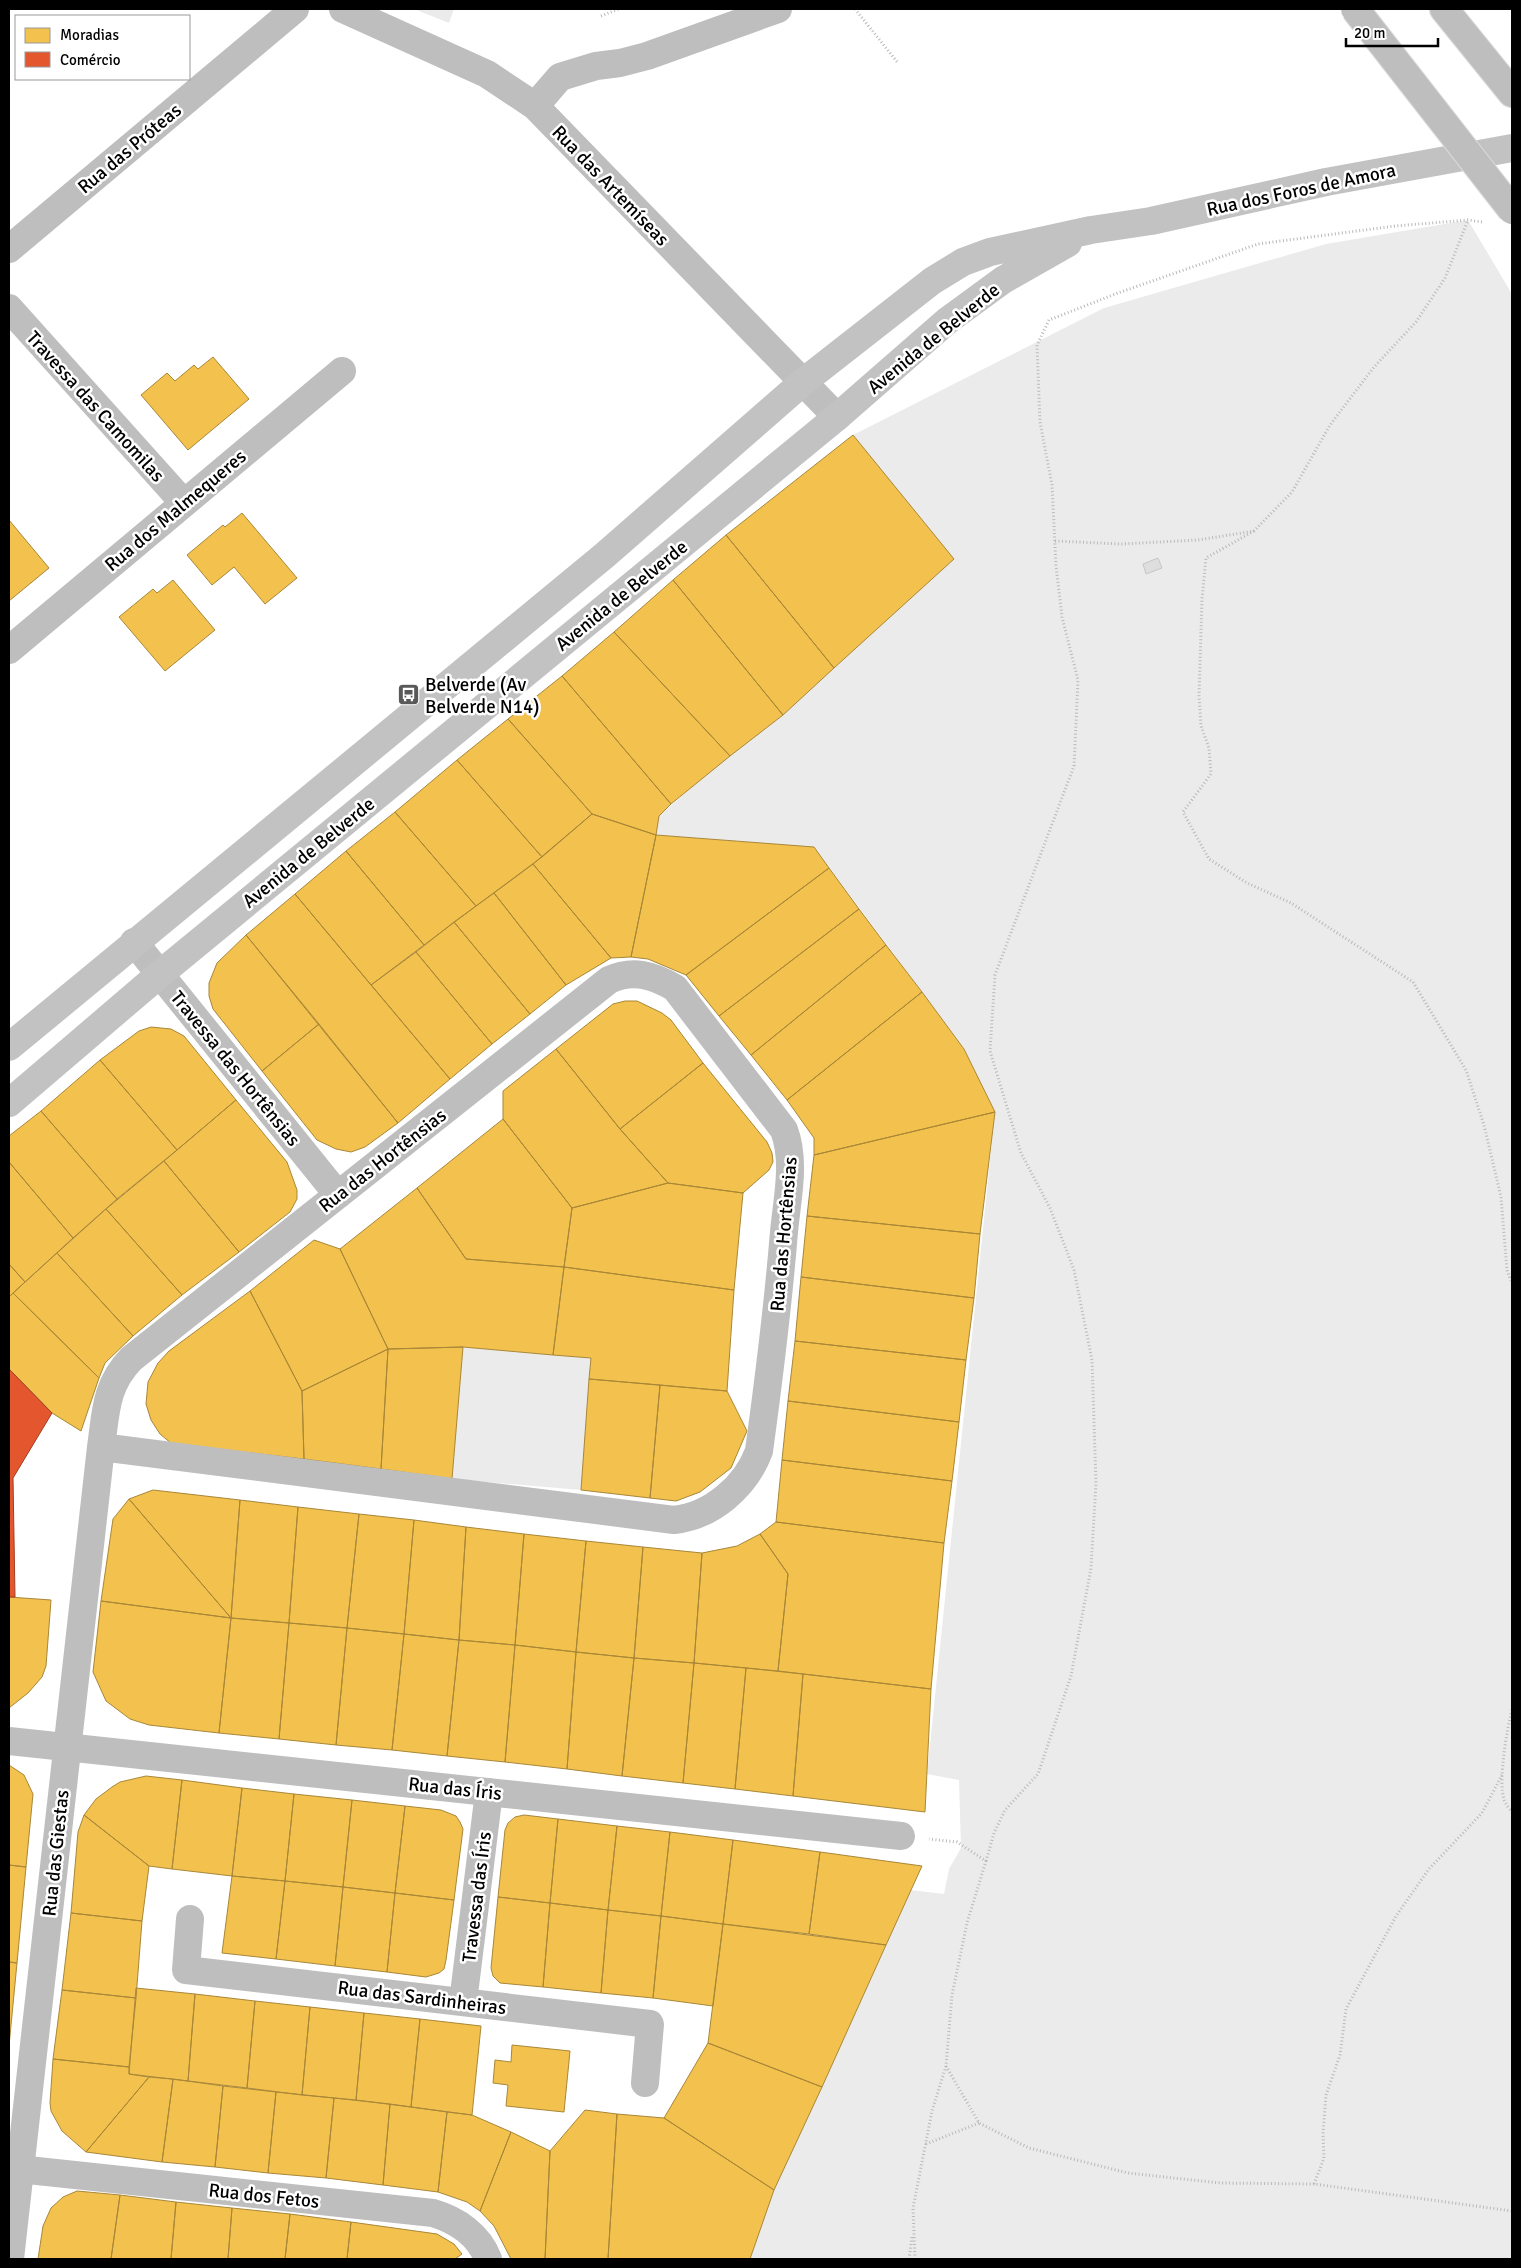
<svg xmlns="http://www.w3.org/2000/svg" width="1521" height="2268" font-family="Signika,sans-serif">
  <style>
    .green { fill: #ebebeb }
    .homes { fill: #f2c14e; stroke: #a98737 }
    .shops { fill: #e4572e; stroke: #a03d20 }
    .building { fill: #dedede; stroke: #c6c6c6 }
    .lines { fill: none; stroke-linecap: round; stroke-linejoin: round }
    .motorway-casing { stroke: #dbdbdb; stroke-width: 30 }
    .path { stroke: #b9b9b9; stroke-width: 3; stroke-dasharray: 1 2.5; stroke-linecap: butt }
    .minor { stroke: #bebebe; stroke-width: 28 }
    .secondary { stroke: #c2c2c2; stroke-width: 28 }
    .motorway { stroke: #bebebe; stroke-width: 28 }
    .motorway-bridge-casing { stroke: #dbdbdb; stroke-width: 30; stroke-linecap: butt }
    .motorway-bridge { stroke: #bebebe; stroke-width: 28 }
    .labels { text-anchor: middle; stroke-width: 5; stroke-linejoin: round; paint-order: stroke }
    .street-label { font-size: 19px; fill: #000; stroke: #fff }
    .poi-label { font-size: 19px; fill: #000; stroke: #fff; text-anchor: start }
  </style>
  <rect width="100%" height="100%" fill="#fff"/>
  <!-- green -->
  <path class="green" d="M414,9H454L449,23Z
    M1468,220L1512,294V2259H750L774,2190L911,1890L944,1894L949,1869L961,1848L959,1780L927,1774L995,1112L964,1048L814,847L656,835L659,816L954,559L853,435L1104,308L1326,244Z
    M463,1347L591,1358L581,1490L452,1479Z"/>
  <!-- homes -->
  <path class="homes" d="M213,357L249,399L188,450L141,395L167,373L175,381L194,365L198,369Z
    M853,435L954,559L834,668L726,535Z
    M242,513L297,578L265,604L234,567L212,585L187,555L223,525L225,527Z
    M9,520L49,568L9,601Z
    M726,535L834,668L783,715L673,580Z
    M173,580L215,630L165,671L119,617L153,589L157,593Z
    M673,580L783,715L730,756L614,632Z
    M614,632L730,756L671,804L562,676Z
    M562,676L671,804L659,816L656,835L592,814L508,719Z
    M508,719L592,814L542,857L457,760Z
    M457,760L542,857L476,906L395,812Z
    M395,812L476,906L424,945L346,851Z
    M592,814L656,835L631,957L611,958L533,864Z
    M656,835L814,847L829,868L686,975L648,959L631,957Z
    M346,851L424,945L371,985L295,894Z
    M533,864L611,958L566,985L494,893Z
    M829,868L859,909L719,1016L686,975Z
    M494,893L566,985L530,1014L454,922Z
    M295,894L450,1079L398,1123L246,935Z
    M859,909L886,945L751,1055L719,1016Z
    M454,922L530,1014L492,1044L416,952Z
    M246,935L319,1024L262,1071L213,1009L209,996V983L217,963Z
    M886,945L922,992L787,1100L751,1055Z
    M416,952L492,1044L450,1079L371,985Z
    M922,992L964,1049L995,1112L814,1155V1138L787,1100Z
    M625,1001H637L662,1013L671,1020L703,1063L620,1129L556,1049L613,1004Z
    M319,1024L398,1123L365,1147L351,1152L336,1149L317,1140L262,1071Z
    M151,1027L171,1029L184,1036L236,1100L177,1150L100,1060L139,1031Z
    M556,1049L620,1129L668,1183L572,1208L503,1119V1091Z
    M100,1060L177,1150L117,1199L41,1111Z
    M703,1063L767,1142L772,1153L773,1162L769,1170L743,1193L668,1183L620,1129Z
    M236,1100L287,1162L297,1190V1199L290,1212L239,1252L164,1161Z
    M41,1111L117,1199L73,1238L9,1162V1136Z
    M995,1112L980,1234L807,1216L814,1155Z
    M503,1119L572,1208L564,1267L466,1259L417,1188Z
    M164,1161L239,1252L182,1295L106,1209Z
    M9,1162L73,1238L25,1282L9,1264Z
    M668,1183L743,1193L734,1290L564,1267L572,1208Z
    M417,1188L466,1259L564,1267L553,1355L463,1347L388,1349L340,1249Z
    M106,1209L182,1295L133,1336L57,1253Z
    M807,1216L980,1234L974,1298L801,1277Z
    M314,1240L340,1249L388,1349L302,1391L250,1291Z
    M57,1253L133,1336L105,1363L99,1378L13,1293Z
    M9,1264L25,1282L9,1297Z
    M564,1267L734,1290L727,1391L589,1379L591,1358L553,1355Z
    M801,1277L974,1298L966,1360L795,1341Z
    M250,1291L302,1391L304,1459L172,1444L160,1434L151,1420L146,1404L148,1382L158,1363L169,1351Z
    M13,1293L99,1378L81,1431L52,1413L9,1369V1297Z
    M795,1341L966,1360L959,1422L788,1401Z
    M463,1347L452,1479L381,1469L388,1349Z
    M388,1349L381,1469L304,1459L302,1391Z
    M589,1379L660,1385L650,1498L581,1490Z
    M660,1385L727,1391L747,1431L731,1468L700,1492L676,1501L650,1498Z
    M788,1401L959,1422L952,1481L782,1460Z
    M782,1460L952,1481L944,1543L776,1522Z
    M153,1490L240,1500L231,1618L129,1499Z
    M129,1499L231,1618L101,1601L113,1519Z
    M240,1500L298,1507L289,1623L231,1618Z
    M298,1507L359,1514L347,1628L289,1623Z
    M359,1514L414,1520L404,1634L347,1628Z
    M414,1520L466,1527L459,1640L404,1634Z
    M776,1522L944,1543L931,1689L778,1671L788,1574L760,1534Z
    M466,1527L524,1534L515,1645L459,1640Z
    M524,1534L586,1541L576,1652L515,1645Z
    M760,1534L788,1574L778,1671L694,1663L702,1553L737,1546Z
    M586,1541L643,1547L634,1658L576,1652Z
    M643,1547L702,1553L694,1663L634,1658Z
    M9,1597L51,1600L46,1666L42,1677L28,1693L9,1708Z
    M101,1601L231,1618L219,1733L149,1725L130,1719L106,1701L93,1672Z
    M231,1618L289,1623L279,1739L219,1733Z
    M289,1623L347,1628L336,1745L279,1739Z
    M347,1628L404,1634L392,1750L336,1745Z
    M404,1634L459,1640L447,1756L392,1750Z
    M459,1640L515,1645L505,1762L447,1756Z
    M515,1645L576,1652L567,1769L505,1762Z
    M576,1652L634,1658L622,1776L567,1769Z
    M634,1658L694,1663L683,1783L622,1776Z
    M694,1663L746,1668L735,1789L683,1783Z
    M746,1668L803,1674L793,1796L735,1789Z
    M803,1674L931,1689L925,1812L793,1796Z
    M9,1765L24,1775L33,1794L26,1867L9,1865Z
    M146,1776L182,1780L172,1869L149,1866L84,1815L96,1799L112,1787L120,1782Z
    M182,1780L242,1788L232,1876L172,1869Z
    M242,1788L294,1794L285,1881L232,1876Z
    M294,1794L352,1800L343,1887L285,1881Z
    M352,1800L405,1806L395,1893L343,1887Z
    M405,1806L441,1810L456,1816L460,1822L463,1829L454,1900L395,1893Z
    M84,1815L149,1866L142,1921L71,1913L78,1832Z
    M524,1815L558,1819L550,1903L498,1897L505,1830L508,1823L515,1817Z
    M558,1819L617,1826L608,1910L550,1903Z
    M617,1826L670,1832L661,1916L608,1910Z
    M670,1832L733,1840L723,1924L661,1916Z
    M733,1840L820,1852L809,1934L723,1924Z
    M820,1852L922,1866L886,1945L809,1934Z
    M9,1865L26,1867L17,1963L9,1962Z
    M232,1876L285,1881L276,1959L222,1953Z
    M285,1881L343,1887L335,1966L276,1959Z
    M343,1887L395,1893L387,1972L335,1966Z
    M395,1893L454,1900L446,1960L444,1969L439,1973L426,1977L387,1972Z
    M498,1897L550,1903L543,1987L500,1983L493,1976L491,1968Z
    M550,1903L608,1910L601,1993L543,1987Z
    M608,1910L661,1916L653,1998L601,1993Z
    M71,1913L142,1921L136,1998L62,1990Z
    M661,1916L723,1924L713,2006L653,1998Z
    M723,1924L886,1945L822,2087L708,2043Z
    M9,1962L17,1963L9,2046Z
    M136,1988L195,1994L188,2081L129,2074Z
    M62,1990L136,1998L129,2067L53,2059Z
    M195,1994L255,2001L247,2088L188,2081Z
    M255,2001L310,2007L302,2095L247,2088Z
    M310,2007L364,2013L356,2100L302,2095Z
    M364,2013L420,2019L411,2107L356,2100Z
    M420,2019L481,2026L472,2115L411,2107Z
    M708,2043L822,2087L774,2190L664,2118Z
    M512,2045L570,2051L564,2112L506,2106L508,2085L493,2083L495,2060L511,2062Z
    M53,2059L129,2067V2074L149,2077L86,2152L62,2131L51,2111L50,2103Z
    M149,2077L173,2079L162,2162L86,2152Z
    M173,2079L223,2086L215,2167L162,2162Z
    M223,2086L276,2092L268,2173L215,2167Z
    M276,2092L334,2098L326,2178L268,2173Z
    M334,2098L390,2104L383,2185L326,2178Z
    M390,2104L447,2112L438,2192L383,2185Z
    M585,2110L617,2114L608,2259H545L550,2151Z
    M447,2112L472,2115L511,2132L480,2211L467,2202L438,2192Z
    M617,2114L664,2118L774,2190L750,2259H608Z
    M511,2132L550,2151L545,2259H511L494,2226L480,2211Z
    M77,2191L120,2195L111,2259H38L43,2226L51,2208L63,2197Z
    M120,2195L176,2202L171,2259H111Z
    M176,2202L232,2208L228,2259H171Z
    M232,2208L290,2214L285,2259H228Z
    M290,2214L351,2222L347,2259H285Z
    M351,2222L437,2234L454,2244L462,2254L455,2259H347Z"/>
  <!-- shops -->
  <path class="shops" d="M9,1369L52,1413L13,1478L15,1597H9Z"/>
  <!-- building -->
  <path class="building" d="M1158,558L1162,568L1146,574L1143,564Z"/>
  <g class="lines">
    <defs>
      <path id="motorway" d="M1444,9L1512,93"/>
    </defs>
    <!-- motorway casing -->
    <use href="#motorway" class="motorway-casing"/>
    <!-- path -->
    <path class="path" d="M855,9L898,63
      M601,16L619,9
      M1254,531L1206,558L1202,599L1199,696L1201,726L1209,748L1211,774L1183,812L1209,859L1247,883L1291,903L1413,982L1466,1070L1484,1125L1501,1197L1507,1270L1512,1284
      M1055,541L1121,544L1198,540L1254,531L1292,492L1330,425L1374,367L1416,322L1445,278L1468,220
      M1512,1710C1507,1728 1498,1782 1504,1799C1505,1804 1510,1809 1512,1812
      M986,1861L994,1833L1005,1810L1038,1774L1071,1676L1091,1568L1096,1483L1092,1360L1074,1270L1050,1208L1021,1153L990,1051L995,975L1074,766L1078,680L1062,617L1056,566L1052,485L1040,422L1037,345L1049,320L1118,293L1258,244L1395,226L1468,220L1482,222
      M946,2066L979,2123L1029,2148L1128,2173L1220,2183L1314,2184L1512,2211
      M926,2144L979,2123
      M1314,2184L1324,2158L1323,2134L1326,2095L1340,2055L1346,2009L1396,1916L1429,1869L1482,1813L1502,1775
      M909,2259L912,2237
      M915,2259L913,2208L932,2111L946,2066L952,1995L967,1923L986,1861L957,1842L929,1839"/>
    <!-- minor -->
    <path class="minor" d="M343,9L487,74L535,106L837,417
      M535,106L560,77L596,66L620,63L647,56L778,9
      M9,249L295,9
      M9,308L184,503
      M9,650L342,371
      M134,942L338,1195
      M9,1741L901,1836
      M190,1919L186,1970L650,2024L645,2083
      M463,2002L489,1792
      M9,2168L433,2213C457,2220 479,2235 488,2259
      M10,2259L101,1447C106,1412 105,1386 131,1359L609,980C633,969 653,975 675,988L784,1130C796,1162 787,1199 784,1232C778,1305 769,1378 759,1451C746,1486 712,1516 674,1520L101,1447"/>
    <!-- secondary -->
    <path class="secondary" d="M9,1047L605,555L803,382L932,281L963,262L990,252L1091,230L1151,221L1326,182L1512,148
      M9,1103L160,974L837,417L947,321L1003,280L1068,243"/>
    <!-- motorway -->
    <use href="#motorway" class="motorway"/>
    <defs>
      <path id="motorway-bridge" d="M1355,9L1512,210"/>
    </defs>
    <!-- motorway-bridge casing -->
    <use href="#motorway-bridge" class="motorway-bridge-casing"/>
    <!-- motorway-bridge -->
    <use href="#motorway-bridge" class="motorway-bridge"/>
  </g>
  <!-- icons -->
  <defs>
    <symbol id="bus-square" viewBox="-11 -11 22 22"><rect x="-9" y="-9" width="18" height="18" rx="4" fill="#595959" stroke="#fff"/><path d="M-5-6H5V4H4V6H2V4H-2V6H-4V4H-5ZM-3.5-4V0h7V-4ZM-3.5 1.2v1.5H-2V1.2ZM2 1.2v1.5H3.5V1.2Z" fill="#fff"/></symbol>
  </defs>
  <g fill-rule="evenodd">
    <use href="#bus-square" x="396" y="682" width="25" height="25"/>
  </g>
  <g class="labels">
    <!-- street labels -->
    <g class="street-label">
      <text transform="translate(129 148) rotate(-40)" y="7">Rua das Próteas</text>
      <text transform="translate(611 185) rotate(46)" y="7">Rua das Artemíseas</text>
      <text transform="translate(1301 189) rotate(-12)" y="7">Rua dos Foros de Amora</text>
      <text transform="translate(933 338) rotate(-39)" y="7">Avenida de Belverde</text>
      <text transform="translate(96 406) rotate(48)" y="7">Travessa das Camomilas</text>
      <text transform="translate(175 510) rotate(-40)" y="7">Rua dos Malmequeres</text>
      <text transform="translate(621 595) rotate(-39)" y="7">Avenida de Belverde</text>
      <text transform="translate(308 852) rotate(-39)" y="7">Avenida de Belverde</text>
      <text transform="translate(236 1068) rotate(51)" y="7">Travessa das Hortênsias</text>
      <text transform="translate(382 1160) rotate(-38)" y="7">Rua das Hortênsias</text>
      <text transform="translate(783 1234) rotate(-85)" y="7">Rua das Hortênsias</text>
      <text transform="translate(455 1788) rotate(6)" y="7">Rua das Íris</text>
      <text transform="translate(55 1853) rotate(-84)" y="7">Rua das Giestas</text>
      <text transform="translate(476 1897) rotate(-83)" y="7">Travessa das Íris</text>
      <text transform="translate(422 1997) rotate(7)" y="7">Rua das Sardinheiras</text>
      <text transform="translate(264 2195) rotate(6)" y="7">Rua dos Fetos</text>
    </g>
    <!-- poi labels -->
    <g class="poi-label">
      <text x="425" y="691">Belverde (Av<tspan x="425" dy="22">Belverde N14)</tspan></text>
    </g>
  </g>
  <!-- border -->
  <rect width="1521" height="2268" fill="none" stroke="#000000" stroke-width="20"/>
  <!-- legend -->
  <rect x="15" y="15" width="175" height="65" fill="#ffffff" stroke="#999999"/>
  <rect x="25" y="28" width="25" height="15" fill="#f2c14e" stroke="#999999"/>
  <text x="60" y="40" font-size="15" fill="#000000">Moradias</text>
  <rect x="25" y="52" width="25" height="15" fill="#e4572e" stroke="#999999"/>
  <text x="60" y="65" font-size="15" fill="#000000">Comércio</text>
  <!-- scale -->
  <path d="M1346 38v8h92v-8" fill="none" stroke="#000000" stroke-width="2.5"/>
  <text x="1354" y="38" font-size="15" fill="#000000" stroke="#ffffff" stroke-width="4" paint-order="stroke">20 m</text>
</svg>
